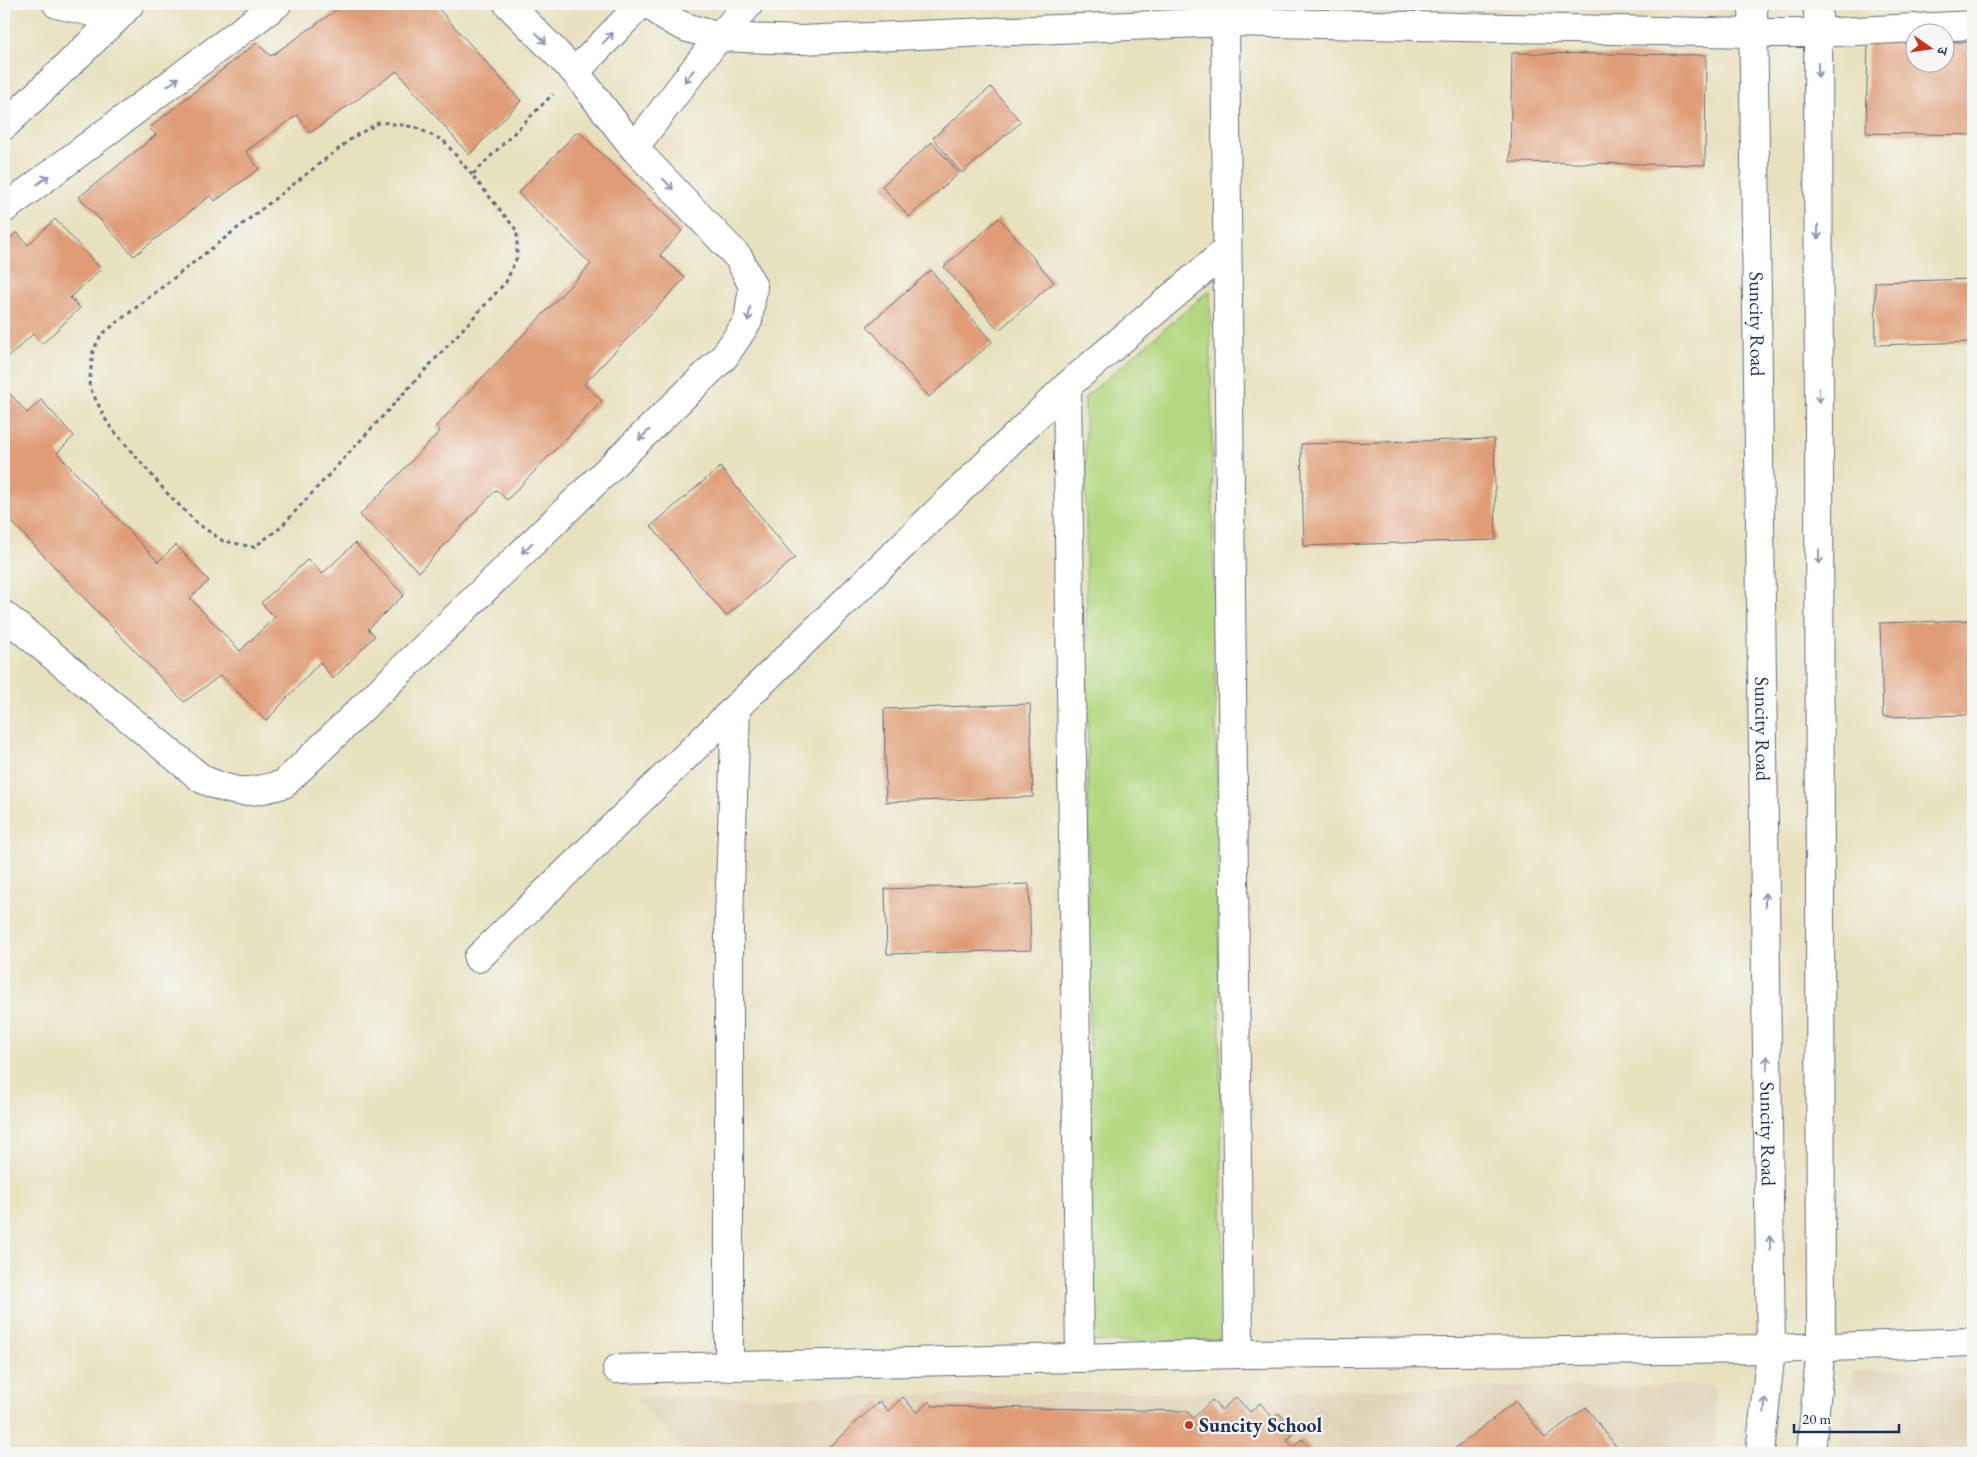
<svg xmlns="http://www.w3.org/2000/svg" width="1977" height="1457" font-family="'EB Garamond','Noto Serif Devanagari',serif">
  <style>
    .built { fill: #e0d2b6 }
    .green { fill: #b3d881; stroke: #678470 }
    .building { fill: #df9c76 }
    .lines { fill: none; stroke-linecap: round; stroke-linejoin: round }
    .street-casing { stroke: #636d80; stroke-width: 30 }
    .path { stroke: #636d80; stroke-width: 3; stroke-dasharray: 4 4; stroke-linecap: butt }
    .street { stroke: #fff; stroke-width: 28 }
    .oneway { stroke: #8d97ae }
    .poi-dot { fill: #c8321e; stroke: #f6f6f2; stroke-width: 2 }
    .labels { text-anchor: middle; stroke-width: 4.5; stroke-linejoin: round; paint-order: stroke }
    .street-label { font-size: 20px; fill: #1b2f5e; stroke: #f6f6f2 }
    .poi-label { font-size: 20px; font-weight: bold; fill: #1b2f5e; stroke: #f6f6f2; text-anchor: start }
  </style>
  <rect width="100%" height="100%" fill="#f6f6f2"/>
  <filter id="ink" filterUnits="userSpaceOnUse"><feTurbulence type="fractalNoise" baseFrequency=".02" numOctaves="2"/><feDisplacementMap in="SourceGraphic" scale="10" xChannelSelector="R" yChannelSelector="G"/><feConvolveMatrix kernelMatrix="1 2 1 2 8 2 1 2 1" color-interpolation-filters="sRGB"/></filter>
  <filter id="wash" filterUnits="userSpaceOnUse"><feTurbulence type="fractalNoise" baseFrequency=".0096" numOctaves="4" result="noise"/><feDisplacementMap in="SourceGraphic" scale="20" xChannelSelector="R" yChannelSelector="G"/><feGaussianBlur stdDeviation="1.12" result="paint"/><feColorMatrix in="noise" values="0 0 0 0 0 0 0 0 0 0 0 0 0 0 0 0 0 1.4 0 .05"/><feComposite in="paint" operator="in"/></filter>
  <g filter="url(#wash)">
    <rect width="100%" height="100%" fill="#e8e1be"/>
    <!-- built -->
    <path class="built" d="M1973,1368V1453H1837L1853,1371Z
      M1713,1385L1718,1453H686L636,1398Z"/>
    <!-- green -->
    <path class="green" d="M1210,290L1224,1340L1092,1342L1085,397Z"/>
    <g id="blocks">
      <!-- building -->
      <path class="building" d="M345,4H434L521,101L469,155L397,71L310,133L297,115L246,151L259,169L215,201L211,195L134,256L79,197L156,135L149,128L256,43L271,56Z
        M1868,40L1914,41V62H1944V42H1973V135L1866,133Z
        M1512,53L1706,55L1705,165L1510,162Z
        M991,87L1021,122L962,173L933,138Z
        M578,131L682,231L660,255L685,278L584,384L602,401L507,500L496,490L419,572L360,515L440,431L436,426L591,264L518,193Z
        M932,142L959,173L909,217L882,186Z
        M999,218L1054,282L999,330L944,267Z
        M55,219L101,269L70,298L80,308L42,344L33,334L4,361V244L17,232L28,245Z
        M931,270L992,342L929,397L867,326Z
        M1973,279V342L1876,345L1875,282Z
        M4,387L27,413L41,400L74,436L57,453L158,562L176,545L209,581L190,598L240,651L275,617L261,603L308,559L322,574L355,543L404,595L368,629L375,636L333,679L320,662L266,721L221,675L184,702L4,514Z
        M1494,439L1496,540L1304,546L1301,444Z
        M720,467L795,558L726,616L651,526Z
        M1973,620V715L1883,717L1880,623Z
        M1030,704L1033,797L886,802L884,709Z
        M1029,884L1031,950L887,954L885,889Z
        M903,1397L917,1413L929,1401L933,1406L1187,1411L1193,1418L1212,1400L1221,1410L1236,1397L1250,1412L1260,1403L1273,1418L1279,1413L1296,1432L1287,1440L1293,1447L1302,1439L1315,1453H822L880,1401L888,1411Z
        M1516,1401L1545,1438L1586,1407L1621,1453H1449Z"/>
    </g>
  </g>
  <g filter="url(#ink)">
    <use href="#blocks" fill-opacity="0" stroke="#636d80" stroke-width="1"/>
    <g class="lines">
      <defs>
        <g id="street">
          <path d="M57,4L117,18L130,4"/>
          <path d="M650,4L665,17L685,27L719,37L800,40L1225,22L1753,33H1818L1973,25"/>
          <path id="s1" d="M1753,4L1771,1349L1760,1453"/>
          <path d="M1225,22L1239,1354"/>
          <path d="M575,72L641,4"/>
          <path d="M4,126L117,18"/>
          <path d="M634,148L719,37L749,4"/>
          <path d="M4,209L277,4"/>
          <path d="M1067,386L1080,1358"/>
          <path d="M4,615L202,779C239,795 245,794 284,784L724,357L748,321L753,287L739,258L634,148L575,72L508,4"/>
          <path d="M478,958L1067,386L1226,251"/>
          <path d="M729,1367V919L736,707"/>
          <path d="M617,1369L1239,1354L1771,1349L1973,1342"/>
          <path d="M1811,1453L1821,1346L1818,4"/>
        </g>
      </defs>
      <!-- street casing -->
      <use href="#street" class="street-casing"/>
      <!-- path -->
      <path class="path" d="M472,175L444,141L415,127L380,122L355,136L101,335L93,351L89,386L108,424L167,493L198,524L223,541L254,547L280,528L506,282L517,257V231L472,175L553,94"/>
      <!-- street -->
      <use href="#street" class="street"/>
    </g>
    <!-- one-way arrows -->
    <defs><path id="oneway-shaft" d="M-6 0H5M1.5-3L5.5 0L1.5 3" fill="none" stroke-width="1.6" stroke-linecap="round" stroke-linejoin="round" transform="scale(1.25)"/></defs>
    <g class="oneway">
      <use href="#oneway-shaft" transform="translate(541 38) rotate(46)"/>
      <use href="#oneway-shaft" transform="translate(608 38) rotate(-46)"/>
      <use href="#oneway-shaft" transform="translate(1818 70) rotate(90)"/>
      <use href="#oneway-shaft" transform="translate(689 76) rotate(128)"/>
      <use href="#oneway-shaft" transform="translate(173 82) rotate(-37)"/>
      <use href="#oneway-shaft" transform="translate(43 180) rotate(-37)"/>
      <use href="#oneway-shaft" transform="translate(668 184) rotate(47)"/>
      <use href="#oneway-shaft" transform="translate(1818 232) rotate(90)"/>
      <use href="#oneway-shaft" transform="translate(749 314) rotate(100)"/>
      <use href="#oneway-shaft" transform="translate(1819 395) rotate(90)"/>
      <use href="#oneway-shaft" transform="translate(644 435) rotate(136)"/>
      <use href="#oneway-shaft" transform="translate(527 548) rotate(136)"/>
      <use href="#oneway-shaft" transform="translate(1819 557) rotate(90)"/>
      <use href="#oneway-shaft" transform="translate(1765 900) rotate(-91)"/>
      <use href="#oneway-shaft" transform="translate(1767 1063) rotate(-91)"/>
      <use href="#oneway-shaft" transform="translate(1770 1243) rotate(-91)"/>
      <use href="#oneway-shaft" transform="translate(1765 1405) rotate(-84)"/>
    </g>
  </g>
  <!-- markers -->
  <circle class="poi-dot" cx="1189" cy="1425" r="5"/>
  <g class="labels">
    <!-- street labels -->
    <g class="street-label">
      <text dy="7" stroke="none"><textPath href="#s1" startOffset="320">Suncity Road</textPath></text>
      <text dy="7" stroke="none"><textPath href="#s1" startOffset="725">Suncity Road</textPath></text>
      <text dy="7" stroke="none"><textPath href="#s1" startOffset="1130">Suncity Road</textPath></text>
    </g>
    <!-- poi labels -->
    <g class="poi-label">
      <text x="1199" y="1432">Suncity School</text>
    </g>
  </g>
  <!-- margin -->
  <rect width="1977" height="1457" fill="none" stroke="#f6f6f2" stroke-width="20"/>
  <!-- north arrow -->
  <g transform="translate(1930 48) rotate(103)"><circle r="24" fill="#f6f6f2" stroke="#9ea6b7"/>
  <path d="M0-4L9 19L0 12L-9 19Z" fill="#c8321e"/>
  <text y="-8" font-size="14" font-weight="bold" text-anchor="middle" fill="#1b2f5e">उ</text>
  </g>
  <!-- scale -->
  <path d="M1794 1424v8h105v-8" fill="none" stroke="#1b2f5e" stroke-width="2.5"/>
  <text x="1802" y="1424" font-size="15" fill="#1b2f5e" stroke="#f6f6f2" stroke-width="4" paint-order="stroke">20 m</text>
</svg>
